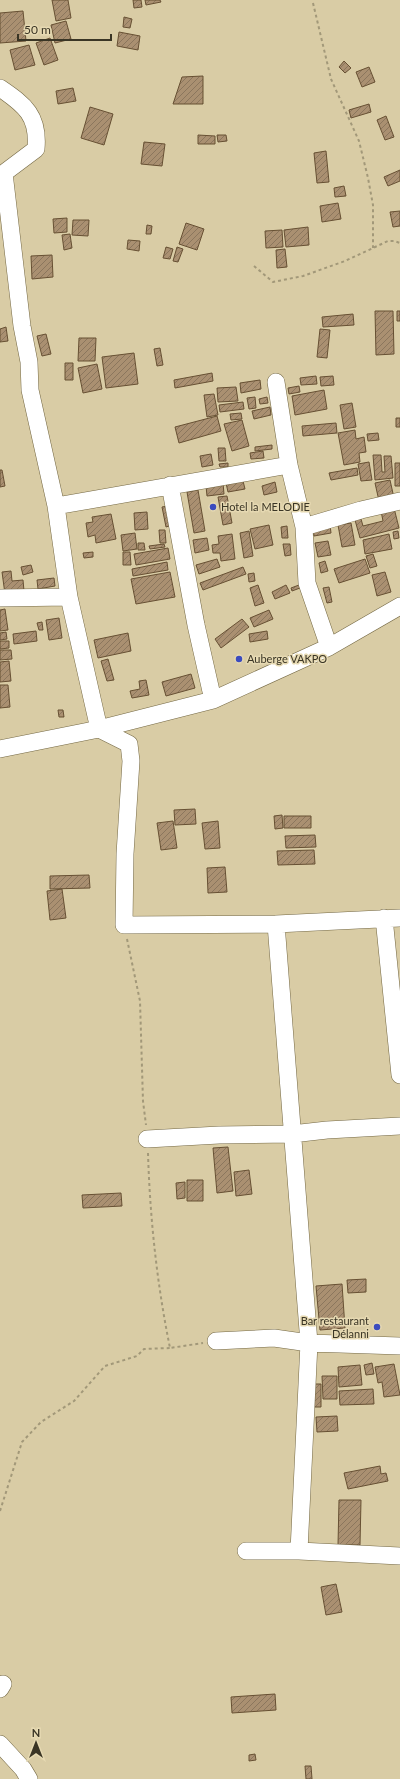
<svg xmlns="http://www.w3.org/2000/svg" width="400" height="1779" font-family="Lato,sans-serif">
  <style>
    .building { fill: url(#building-hatch); stroke: #675033 }
    .lines { fill: none; stroke-linecap: round; stroke-linejoin: round }
    .minor-casing { stroke: #746844; stroke-width: 18 }
    .path { stroke: #a29879; stroke-width: 2; stroke-dasharray: 3 3; stroke-linecap: butt }
    .minor { stroke: #fff; stroke-width: 17 }
    .poi-dot { fill: #3b4bbe; stroke: #e6d9b2; stroke-width: 1.5 }
    .labels { text-anchor: middle; stroke-width: 3; stroke-linejoin: round; paint-order: stroke }
    .poi-label { font-size: 11px; fill: #3a3525; stroke: #e6d9b2; text-anchor: start }
  </style>
  <defs>
    <pattern id="building-hatch" width="6" height="6" patternUnits="userSpaceOnUse"><rect width="6" height="6" fill="#aa9071"/><path d="M-1 1l2-2M0 6l6-6M5 7l2-2" fill="none" stroke="#8b765d"/></pattern>
  </defs>
  <rect width="100%" height="100%" fill="#d9cca5"/>
  <!-- building -->
  <path class="building" d="M52,0H68L71,18L56,21Z
    M133,0H141L142,7L134,8Z
    M145,0H160L161,2L146,5Z
    M23,11L26,41L0,43V13Z
    M124,17L132,19L130,28L123,27Z
    M66,21L71,39L55,43L51,25Z
    M119,32L140,36L138,50L117,46Z
    M50,38L58,60L44,65L36,43Z
    M29,45L35,65L15,70L10,50Z
    M344,61L351,68L345,73L339,67Z
    M369,67L375,82L362,87L356,72Z
    M203,76V104H173L182,77Z
    M73,88L76,101L58,104L56,91Z
    M369,104L371,112L351,118L349,110Z
    M90,107L113,114L104,145L81,138Z
    M386,116L394,137L385,140L377,120Z
    M198,135L215,136V144H198Z
    M217,135H226L227,141L218,142Z
    M144,142L165,144L162,166L141,164Z
    M326,151L329,182L317,183L314,153Z
    M400,170V181L388,186L384,177Z
    M344,186L346,196L335,197L334,188Z
    M338,203L341,219L322,222L320,206Z
    M400,211V226L393,227L390,212Z
    M67,218V232L54,233L53,219Z
    M73,220H89L88,236L72,235Z
    M186,223L204,229L197,250L179,244Z
    M147,225L152,226L151,234H146Z
    M308,227L309,245L286,247L284,230Z
    M282,230L283,247L266,248L265,231Z
    M70,234L72,248L64,250L62,235Z
    M128,240L140,241L139,251L127,249Z
    M166,247L173,249L170,259L163,258Z
    M177,247L183,249L178,262L173,261Z
    M285,249L287,267L277,268L276,250Z
    M52,255L53,277L32,279L31,256Z
    M375,311H393L394,354L376,355Z
    M397,311H400V321H397Z
    M353,314L354,325L323,327L322,317Z
    M6,327L8,341L0,342V329Z
    M320,329L330,330L327,358L317,357Z
    M46,334L51,354L42,356L37,336Z
    M79,338H96L95,361H78Z
    M160,348L163,365L157,366L154,349Z
    M134,353L138,384L106,388L102,357Z
    M65,363H73V380H65Z
    M97,364L102,389L83,393L78,368Z
    M212,373L213,381L175,388L174,380Z
    M316,376L317,384L301,385L300,378Z
    M333,376L334,385L321,386L320,377Z
    M260,380L261,389L241,393L240,383Z
    M299,386L300,392L289,394L288,388Z
    M236,387L238,401L218,402L217,388Z
    M324,390L327,409L295,415L292,396Z
    M214,394L218,415L207,417L204,395Z
    M255,397L256,408L249,409L247,398Z
    M267,397L268,403L260,404L259,399Z
    M243,402L244,409L220,412L219,405Z
    M352,403L356,427L344,429L340,405Z
    M270,407L271,415L254,419L252,411Z
    M241,413L242,419L231,420L230,414Z
    M217,416L221,431L179,443L175,427Z
    M396,418H400V427H396Z
    M242,420L249,446L232,451L224,424Z
    M336,423L337,433L303,436L302,426Z
    M355,430L356,439L364,437L366,452L359,453L360,462L344,465L338,433Z
    M378,433L379,440L368,441L367,434Z
    M272,445V449L255,451V447Z
    M218,448H225L226,461H219Z
    M263,451L264,458L251,459L250,453Z
    M211,454L213,465L202,467L200,456Z
    M373,455H381L382,472H385L384,456H391L393,478L375,480Z
    M369,462L372,480L361,481L358,464Z
    M228,463V467H220L219,464Z
    M395,463H400V486H395Z
    M357,468L358,475L331,480L329,473Z
    M0,470H2L5,486L0,487Z
    M390,480L394,498L379,501L375,483Z
    M243,481L245,489L228,492L226,483Z
    M275,482L277,492L264,495L262,486Z
    M223,483L224,494L207,496L206,486Z
    M198,490L205,531L194,533L187,492Z
    M227,496L232,523L223,525L218,497Z
    M168,506L172,525L166,527L162,507Z
    M394,508L399,528L360,538L355,520L361,519L363,526L383,521L381,511Z
    M147,512L148,529L135,530L134,513Z
    M111,514L116,539L96,543L95,535L88,537L86,523L93,522L92,517Z
    M351,523L355,545L342,547L338,525Z
    M269,525L273,545L255,549L250,529Z
    M330,525L331,533L314,536L313,528Z
    M287,526L288,538H282L281,527Z
    M159,530H165L166,543H160Z
    M249,531L253,556L244,558L240,533Z
    M398,531L399,538L394,539L393,532Z
    M135,533L137,549L123,551L121,535Z
    M232,534L235,559L221,561L220,553H213L212,545L219,544L218,536Z
    M389,534L392,549L365,554L363,540Z
    M207,538L209,550L195,553L193,540Z
    M328,541L331,555L318,557L315,543Z
    M138,543H144L145,550H138Z
    M164,544L165,547L150,549L149,546Z
    M283,544H290L291,555L285,556Z
    M168,548L170,559L136,565L134,554Z
    M93,552V557L84,558L83,553Z
    M123,552H130L131,565H123Z
    M373,554L377,566L370,568L366,556Z
    M217,559L220,567L199,574L196,565Z
    M365,559L370,573L339,583L334,569Z
    M325,561L328,571L321,573L319,563Z
    M167,562L168,570L133,576L132,569Z
    M31,565L33,572L23,575L21,567Z
    M243,567L246,574L203,590L200,583Z
    M11,571L12,581L23,580L24,591L5,594L2,572Z
    M170,572L175,597L136,604L131,579Z
    M385,572L391,592L377,596L372,575Z
    M254,573L255,581L249,582L248,574Z
    M54,578L55,586L38,589L37,580Z
    M258,585L264,603L255,606L250,588Z
    M286,585L290,593L275,599L272,592Z
    M299,585L300,588L292,591L291,588Z
    M329,587L332,602L327,603L323,588Z
    M5,609L8,630L0,631V610Z
    M269,610L273,619L254,627L250,618Z
    M59,618L62,638L49,640L46,620Z
    M242,619L249,627L221,648L215,639Z
    M42,622L43,630H39L37,623Z
    M36,631L37,641L14,644L13,634Z
    M267,631L268,639L250,642L249,634Z
    M6,632L7,639L0,640V633Z
    M128,633L131,651L98,658L94,640Z
    M0,641H9V648L0,649Z
    M0,650H11L12,659L0,660Z
    M108,659L114,680L107,681L101,661Z
    M9,661L11,681L0,682V662Z
    M191,674L195,688L166,696L162,682Z
    M146,680L149,695L132,698L130,691L140,689L139,681Z
    M0,685H8L10,707L0,708Z
    M58,710H63L64,717H59Z
    M195,809L196,824L175,825L174,810Z
    M282,815L283,828L275,829L274,816Z
    M284,816H311V828H284Z
    M173,821L177,848L161,850L157,823Z
    M218,821L220,848L205,849L202,823Z
    M315,835L316,847L286,848L285,836Z
    M314,850L315,864L278,865L277,851Z
    M225,867L227,892L208,893L207,868Z
    M89,875L90,888L50,889V876Z
    M62,889L66,918L50,920L47,891Z
    M228,1147L233,1191L217,1193L213,1148Z
    M249,1170L252,1194L236,1196L234,1172Z
    M187,1180H203V1201H187Z
    M185,1182V1198L177,1199L176,1183Z
    M121,1193L122,1206L83,1208L82,1195Z
    M366,1279V1292L348,1293L347,1280Z
    M342,1284L345,1328L320,1330L316,1286Z
    M372,1363L374,1374L366,1375L364,1365Z
    M394,1364L400,1395L384,1397L382,1382L378,1383L375,1367Z
    M360,1365L362,1385L339,1387L338,1367Z
    M322,1376H337V1399H323Z
    M311,1384H321V1407H311Z
    M373,1389L374,1404L340,1405L339,1391Z
    M337,1416L338,1431L317,1432L316,1417Z
    M380,1466L381,1474L386,1473L388,1481L348,1489L344,1473Z
    M339,1500H361L360,1545H338Z
    M336,1584L342,1612L326,1615L321,1587Z
    M275,1694L276,1710L232,1713L231,1697Z
    M255,1754L256,1760L249,1761V1755Z
    M305,1766H311L312,1779H306Z"/>
  <g class="lines">
    <defs>
      <path id="minor" d="M0,88C25,105 39,116 36,149L4,173L22,326L29,362L30,390L56,506L69,597L99,729L129,744L131,761L125,854L124,925L276,924L400,918
        M276,382L289,465L304,527L307,583L329,647
        M170,485L196,625L213,700
        M56,506L289,465
        M304,527L361,510L400,501
        M0,598L69,597
        M0,749L99,729L213,700L329,647L400,606
        M384,918L400,1075
        M276,924L309,1343L299,1551
        M147,1139L219,1135L292,1134L327,1130L400,1126
        M216,1341L274,1338L309,1343L400,1346
        M246,1551H299L400,1556
        M0,1689L3,1684
        M0,1744L23,1769L29,1779"/>
    </defs>
    <!-- minor casing -->
    <use href="#minor" class="minor-casing"/>
    <!-- path -->
    <path class="path" d="M313,3L331,79L359,141L368,178L373,205V248
      M254,266L273,282L303,276L345,261L388,241H394L400,243
      M127,939L140,1001L143,1101L146,1125
      M148,1153C150,1219 157,1284 170,1348L203,1343
      M0,1511L22,1442L41,1422L74,1401L105,1366L137,1356L144,1349L170,1348"/>
    <!-- minor -->
    <use href="#minor" class="minor"/>
  </g>
  <!-- markers -->
  <g class="poi-dot">
    <circle cx="213" cy="507" r="4"/>
    <circle cx="239" cy="659" r="4"/>
    <circle cx="377" cy="1327" r="4"/>
  </g>
  <g class="labels">
    <!-- poi labels -->
    <g class="poi-label">
      <text x="221" y="511">Hotel la MELODIE</text>
      <text x="247" y="663">Auberge VAKPO</text>
      <text x="369" y="1325" text-anchor="end">Bar restaurant<tspan x="369" dy="13">Délanni</tspan></text>
    </g>
  </g>
  <!-- north arrow -->
  <g transform="translate(36 1743)" stroke="#e6d9b2" stroke-width="3" paint-order="stroke">
  <path d="M0-3L7 15L0 10L-7 15Z" fill="#3a3525"/>
  <text y="-6" font-size="11" font-weight="bold" text-anchor="middle" fill="#3a3525">N</text>
  </g>
  <!-- scale -->
  <path d="M18 34v6h93v-6" fill="none" stroke="#3a3525" stroke-width="2"/>
  <text x="24" y="34" font-size="12" fill="#3a3525" stroke="#e6d9b2" stroke-width="3" paint-order="stroke">50 m</text>
</svg>
